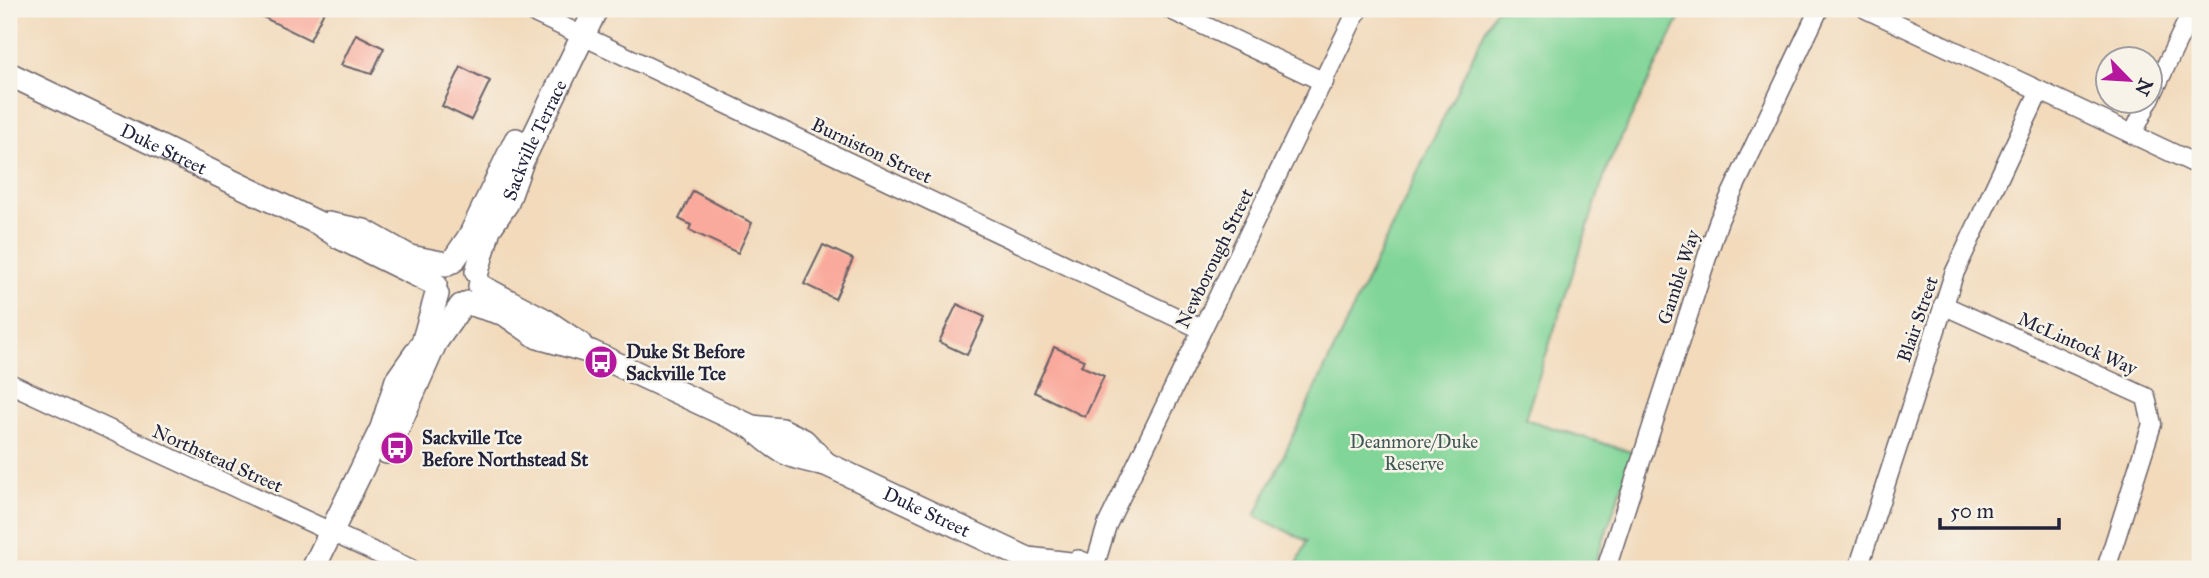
<svg xmlns="http://www.w3.org/2000/svg" width="2209" height="578" font-family="'IM FELL Great Primer',serif">
  <style>
    .green { fill: #81d598; stroke: #527c6a; stroke-width: 2 }
    .building { fill: #f9aa9c }
    .lines { fill: none; stroke-linecap: round; stroke-linejoin: round }
    .minor-casing { stroke: #6b6268; stroke-width: 21 }
    .major-casing { stroke: #6b6268; stroke-width: 26 }
    .minor { stroke: #fff; stroke-width: 18 }
    .major { stroke: #fff; stroke-width: 23 }
    .labels { text-anchor: middle; stroke-width: 5; stroke-linejoin: round; paint-order: stroke }
    .street-label { font-size: 19px; fill: #22223b; stroke: #f7f3e8 }
    .poi-label { font-size: 19px; font-weight: bold; fill: #22223b; stroke: #f7f3e8; text-anchor: start }
    .park-label { font-size: 19px; fill: #3e5857; stroke: #f7f3e8 }
  </style>
  <rect width="100%" height="100%" fill="#f7f3e8"/>
  <filter id="ink" filterUnits="userSpaceOnUse"><feTurbulence type="fractalNoise" baseFrequency=".0143" numOctaves="2"/><feDisplacementMap in="SourceGraphic" scale="14" xChannelSelector="R" yChannelSelector="G"/><feConvolveMatrix kernelMatrix="1 2 1 2 8 2 1 2 1" color-interpolation-filters="sRGB"/></filter>
  <filter id="wash" filterUnits="userSpaceOnUse"><feTurbulence type="fractalNoise" baseFrequency=".00686" numOctaves="4" result="noise"/><feDisplacementMap in="SourceGraphic" scale="28" xChannelSelector="R" yChannelSelector="G"/><feGaussianBlur stdDeviation="1.57" result="paint"/><feColorMatrix in="noise" values="0 0 0 0 0 0 0 0 0 0 0 0 0 0 0 0 0 1.4 0 .05"/><feComposite in="paint" operator="in"/></filter>
  <g filter="url(#wash)">
    <rect width="100%" height="100%" fill="#f2dabb"/>
    <!-- green -->
    <path class="green" d="M1495,9H1684L1608,165L1525,419L1634,453L1593,569H1295L1307,541L1255,516Z"/>
    <g id="blocks">
      <!-- building -->
      <path class="building" d="M246,9H325L310,40Z
        M356,34L384,48L372,74L341,65Z
        M461,67L490,81L471,120L442,106Z
        M693,191L752,223L738,253L689,230L691,225L679,219Z
        M823,245L853,259L835,299L804,284Z
        M957,304L985,317L967,355L939,342Z
        M1054,347L1084,360L1081,366L1104,376L1085,417L1034,392Z"/>
    </g>
  </g>
  <g filter="url(#ink)">
    <use href="#blocks" fill-opacity="0" stroke="#6b6268" stroke-width="2"/>
    <g class="lines">
      <defs>
        <path id="minor" d="M526,9L1201,329
          M1169,9L1324,82
          M1866,9L2200,166
          M2150,99L2193,9
          M2133,134L2148,102
          M1943,305L2146,397L2152,424L2106,569
          M9,383L411,569
          M1094,568L1107,525L1358,9
          M1606,569L1719,220L1819,9
          M1858,569L1954,274L2039,92"/>
        <g id="major">
          <path id="s1" d="M9,74L318,223L339,237L435,284"/>
          <path d="M328,224L364,231L410,257L446,264"/>
          <path d="M453,261L470,236L516,140"/>
          <path id="s2" d="M477,272L489,229L507,203L522,161L596,9"/>
          <path d="M480,286L546,321L580,344"/>
          <path d="M468,303L505,314L538,337L591,352L752,427L782,430L804,441L826,464"/>
          <path id="s3" d="M752,427C778,452 791,458 826,464L1028,559L1041,569"/>
          <path d="M387,452L435,343L461,306"/>
          <path d="M1028,559L1070,564"/>
          <path d="M313,569L382,428L397,380L423,343L437,294"/>
          <path d="M1065,569L1078,562L1095,569"/>
        </g>
      </defs>
      <!-- minor casing -->
      <use href="#minor" class="minor-casing"/>
      <!-- major casing -->
      <use href="#major" class="major-casing"/>
      <!-- minor -->
      <use href="#minor" class="minor"/>
      <!-- major -->
      <use href="#major" class="major"/>
    </g>
  </g>
  <!-- icons -->
  <defs>
    <symbol id="bus-disc" viewBox="-11 -11 22 22"><circle r="9.5" fill="#b5179e" stroke="#f7f3e8"/><path d="M-5-6H5V4H4V6H2V4H-2V6H-4V4H-5ZM-3.5-4V0h7V-4ZM-3.5 1.2v1.5H-2V1.2ZM2 1.2v1.5H3.5V1.2Z" fill="#fff"/></symbol>
  </defs>
  <g fill-rule="evenodd">
    <use href="#bus-disc" x="582" y="343" width="38" height="38"/>
    <use href="#bus-disc" x="378" y="429" width="38" height="38"/>
  </g>
  <g class="labels">
    <!-- street labels -->
    <g class="street-label">
      <text dy="7" stroke="none"><textPath href="#s2" startOffset="145">Sackville Terrace</textPath></text>
      <text dy="7" stroke="none"><textPath href="#s1" startOffset="172">Duke Street</textPath></text>
      <text transform="translate(872 150) rotate(25)" y="7">Burniston Street</text>
      <text transform="translate(1214 258) rotate(-64)" y="7">Newborough Street</text>
      <text transform="translate(1678 277) rotate(-72)" y="7">Gamble Way</text>
      <text transform="translate(1917 319) rotate(-71)" y="7">Blair Street</text>
      <text transform="translate(2078 343) rotate(24)" y="7">McLintock Way</text>
      <text transform="translate(218 458) rotate(24)" y="7">Northstead Street</text>
      <text dy="7" stroke="none"><textPath href="#s3" startOffset="196">Duke Street</textPath></text>
    </g>
    <!-- poi labels -->
    <g class="poi-label">
      <text x="626" y="358">Duke St Before<tspan x="626" dy="22">Sackville Tce</tspan></text>
      <text x="422" y="444">Sackville Tce<tspan x="422" dy="22">Before Northstead St</tspan></text>
    </g>
    <!-- park labels -->
    <g class="park-label">
      <text x="1414" y="448">Deanmore/Duke<tspan x="1414" dy="22">Reserve</tspan></text>
    </g>
  </g>
  <!-- margin -->
  <rect width="2209" height="578" fill="none" stroke="#f7f3e8" stroke-width="35"/>
  <!-- north arrow -->
  <g transform="translate(2129 80) rotate(115)"><circle r="33" fill="#f7f3e8" stroke="#a29fa3" stroke-width="2"/>
  <path d="M0-5L12 26L0 18L-12 26Z" fill="#b5179e"/>
  <text y="-10" font-size="19" font-weight="bold" text-anchor="middle" fill="#22223b">N</text>
  </g>
  <!-- scale -->
  <path d="M1940 518v10h119v-10" fill="none" stroke="#22223b" stroke-width="3.5"/>
  <text x="1950" y="518" font-size="21" fill="#22223b" stroke="#f7f3e8" stroke-width="5" paint-order="stroke">50 m</text>
</svg>
